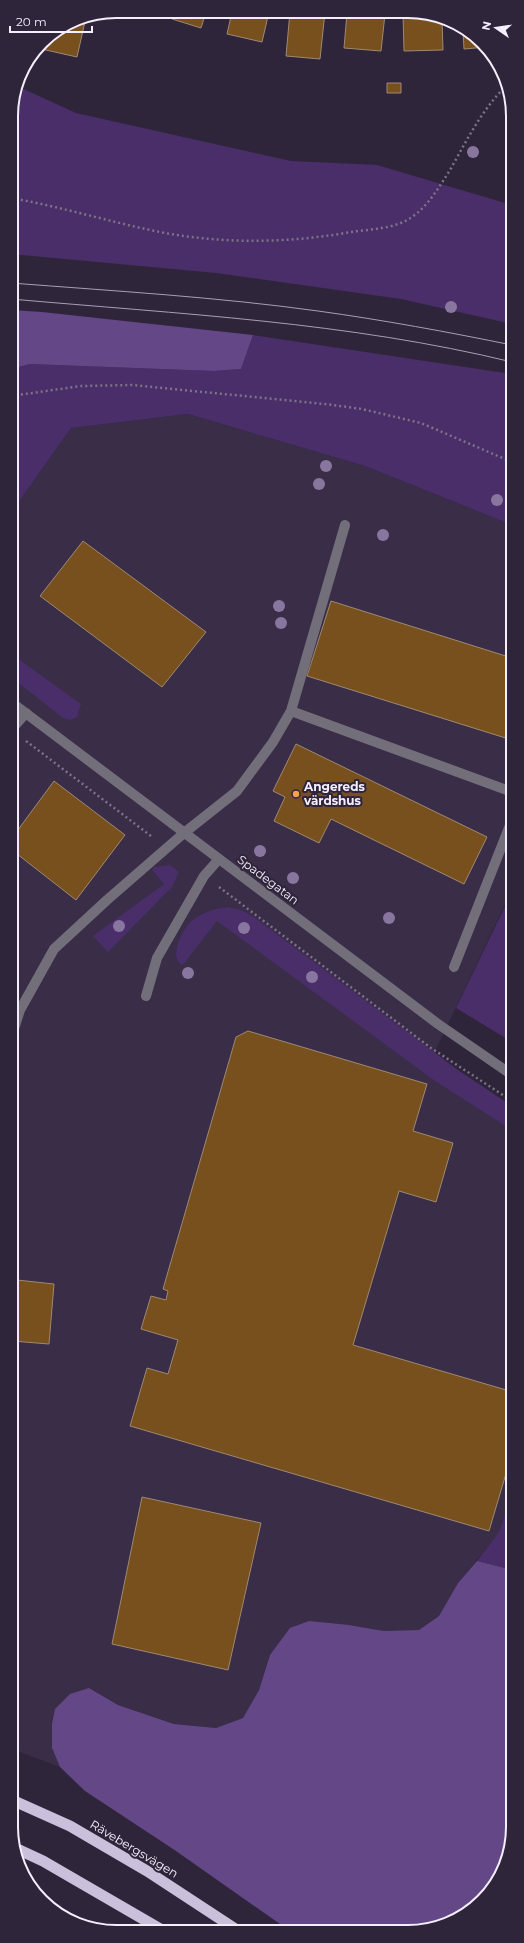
<svg xmlns="http://www.w3.org/2000/svg" width="524" height="1943" font-family="Montserrat,sans-serif">
  <style>
    .built { fill: #392d48 }
    .green { fill: #4a2e69 }
    .forest { fill: #644787 }
    .building { fill: #78501d; stroke: #9e8972 }
    .lines { fill: none; stroke-linecap: round; stroke-linejoin: round }
    .path { stroke: #7c7387; stroke-width: 2.5; stroke-dasharray: 2 3; stroke-linecap: butt }
    .service { stroke: #736f7a; stroke-width: 10 }
    .minor { stroke: #736f7a; stroke-width: 10 }
    .trunk { stroke: #cac0db; stroke-width: 11 }
    .tram { stroke: #a79fb1; stroke-width: 1 }
    .tree { fill: #88769f }
    .poi-dot { fill: #f2a542; stroke: #2f253b; stroke-width: 1.5 }
    .labels { text-anchor: middle; stroke-width: 4; stroke-linejoin: round; paint-order: stroke }
    .poi-label { font-size: 12px; font-weight: bold; fill: #f4eefd; stroke: #2f253b; text-anchor: start }
    .street-label { font-size: 12px; fill: #f4eefd; stroke: #2f253b }
    .rim { fill: none; stroke: #f4eefd; stroke-width: 2 }
  </style>
  <rect width="100%" height="100%" fill="#2f253b"/>
  <!-- built -->
  <path class="built" d="M188,414L365,466L512,525V901L507,900L429,1064L512,1109L513,1489L499,1533L458,1583L439,1616L419,1630L384,1631L349,1625L270,1655L259,1690L243,1718L216,1728L175,1724L118,1705L89,1688L52,1748L60,1767L12,1749L11,513L71,428Z"/>
  <!-- green -->
  <path class="green" d="M17,86L76,113L291,161L377,165L512,205V324L401,299L216,273L11,254V109Z
    M253,335L512,374V525L365,466L188,414L71,428L11,513V369L30,364L214,371L241,369Z
    M17,658L81,704L77,717L70,720L63,718L11,677V662Z
    M170,865L179,872L172,887L108,952L93,936L164,884L152,870L154,867Z
    M508,900L512,901V1042L456,1008Z
    M228,907L241,910L254,917L458,1070L512,1106V1130L435,1081L217,921L186,961L182,965C176,961 175,954 177,948C183,921 202,910 228,907Z
    M513,1490V1570L477,1561L499,1532Z
    M36,1894L97,1930L63,1918Z"/>
  <!-- forest -->
  <path class="forest" d="M11,310L42,312L253,335L241,369L214,371L30,364L11,369Z
    M477,1561L513,1570V1834L505,1867L487,1897L460,1918L422,1931H290L176,1851L85,1791L60,1767L52,1748V1724L55,1709L70,1694L89,1688L118,1705L174,1724L216,1728L243,1718L259,1690L270,1655L290,1628L309,1621L349,1625L384,1631L419,1630L439,1616L458,1583Z"/>
  <!-- building -->
  <path class="building" d="M174,11L206,12L201,28L172,19Z
    M232,12H269L262,42L227,34Z
    M290,12H325L320,59L286,56Z
    M347,13L385,14L381,51L344,48Z
    M403,13H429L442,20L443,50L404,51Z
    M86,17L77,57L37,48L42,41L76,19Z
    M463,31L483,42L487,47L464,49Z
    M387,83H401V93H387Z
    M83,541L206,632L162,687L40,596Z
    M331,601L512,658V740L307,676Z
    M296,744L487,837L464,884L331,819L319,843L274,821L285,797L273,791Z
    M54,781L125,835L76,900L12,850V838Z
    M248,1031L427,1084L413,1131L453,1143L436,1202L399,1191L353,1345L513,1392V1450L489,1531L130,1426L147,1368L168,1374L178,1340L141,1329L151,1296L166,1300L168,1291L163,1289L236,1037Z
    M17,1280L54,1284L49,1344L12,1341Z
    M142,1497L261,1523L228,1670L112,1644Z"/>
  <g class="lines">
    <!-- path -->
    <path class="path" d="M11,198C63,207 113,223 165,233C226,244 290,243 351,232C371,229 395,229 412,217C429,205 439,187 450,170C467,140 482,109 507,85
      M11,396L81,386L132,385L325,404L362,409L421,423L512,462
      M26,741L151,836
      M219,887L431,1048L512,1101"/>
    <!-- service -->
    <path class="service" d="M291,711L345,525
      M11,730L26,713
      M454,967L512,820
      M146,996L157,958L204,876L219,859
      M12,1035L20,1010L54,949L107,900L184,833L237,791L273,742L291,711L512,792"/>
    <!-- minor -->
    <path class="minor" d="M11,702L438,1024L512,1075"/>
    <!-- trunk -->
    <path class="trunk" d="M12,1800L70,1826L147,1871L237,1930
      M15,1848L43,1861L162,1930"/>
    <!-- tram -->
    <path class="tram" d="M11,283C114,291 217,297 318,311C383,320 448,332 512,345
      M11,299C179,314 348,322 512,362"/>
  </g>
  <!-- trees -->
  <g class="tree">
    <circle cx="473" cy="152" r="6"/>
    <circle cx="451" cy="307" r="6"/>
    <circle cx="326" cy="466" r="6"/>
    <circle cx="319" cy="484" r="6"/>
    <circle cx="497" cy="500" r="6"/>
    <circle cx="383" cy="535" r="6"/>
    <circle cx="279" cy="606" r="6"/>
    <circle cx="281" cy="623" r="6"/>
    <circle cx="260" cy="851" r="6"/>
    <circle cx="293" cy="878" r="6"/>
    <circle cx="389" cy="918" r="6"/>
    <circle cx="119" cy="926" r="6"/>
    <circle cx="244" cy="928" r="6"/>
    <circle cx="188" cy="973" r="6"/>
    <circle cx="312" cy="977" r="6"/>
  </g>
  <!-- markers -->
  <circle class="poi-dot" cx="296" cy="794" r="4"/>
  <g class="labels">
    <!-- poi labels -->
    <g class="poi-label">
      <text x="304" y="791">Angereds<tspan x="304" dy="14">värdshus</tspan></text>
    </g>
    <!-- street labels -->
    <g class="street-label">
      <text transform="translate(268 880) rotate(37)" y="4">Spadegatan</text>
      <text transform="translate(134 1849) rotate(31)" y="4">Rävebergsvägen</text>
    </g>
  </g>
  <!-- crop -->
  <path d="M0 0H524V1943H0ZM116 18H408A98 98 0 0 1 506 116V1827A98 98 0 0 1 408 1925H116A98 98 0 0 1 18 1827V116A98 98 0 0 1 116 18Z" fill="#2f253b" fill-rule="evenodd"/>
  <path class="rim" d="M116 18H408A98 98 0 0 1 506 116V1827A98 98 0 0 1 408 1925H116A98 98 0 0 1 18 1827V116A98 98 0 0 1 116 18Z"/>
  <!-- north arrow -->
  <g transform="translate(496 28) rotate(283)" stroke="#2f253b" stroke-width="3" paint-order="stroke">
  <path d="M0-3L7 15L0 10L-7 15Z" fill="#f4eefd"/>
  <text y="-6" font-size="11" font-weight="bold" text-anchor="middle" fill="#f4eefd">N</text>
  </g>
  <!-- scale -->
  <path d="M10 26v6h82v-6" fill="none" stroke="#f4eefd" stroke-width="2"/>
  <text x="16" y="26" font-size="12" fill="#f4eefd" stroke="#2f253b" stroke-width="3" paint-order="stroke">20 m</text>
</svg>
